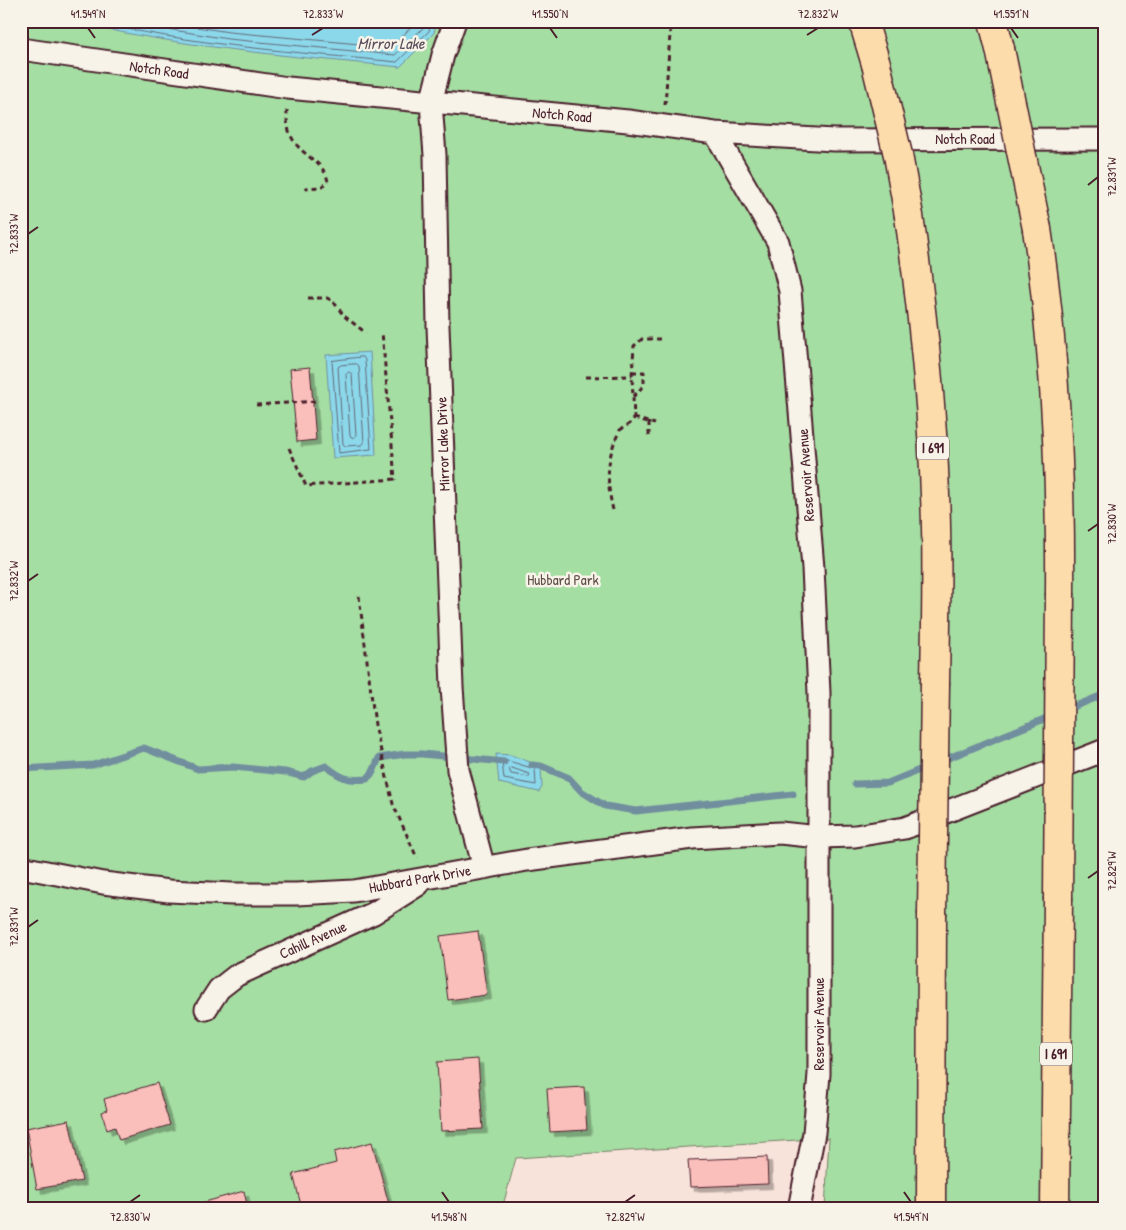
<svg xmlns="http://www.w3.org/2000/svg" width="1126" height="1230" font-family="'Patrick Hand',sans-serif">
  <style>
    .green { fill: #a5dea3; stroke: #787e67 }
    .water { fill: #8bd8eb; stroke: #718e9e }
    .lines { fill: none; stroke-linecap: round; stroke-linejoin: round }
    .shore { stroke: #646978; stroke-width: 1 }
    .stream { stroke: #718e9e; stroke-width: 7 }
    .building { fill: #fabebb; stroke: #4a1f2b; filter: url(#shadow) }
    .minor-casing { stroke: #4a1f2b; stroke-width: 25 }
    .motorway-casing { stroke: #4a1f2b; stroke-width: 31 }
    .path { stroke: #4a1f2b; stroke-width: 3; stroke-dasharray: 5 4; stroke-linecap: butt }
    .minor { stroke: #f7f3e8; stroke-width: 21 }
    .motorway { stroke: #fddcac; stroke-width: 28 }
    .motorway-bridge-casing { stroke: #4a1f2b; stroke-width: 31; stroke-linecap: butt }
    .motorway-bridge { stroke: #fddcac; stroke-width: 28 }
    .ticks { fill: none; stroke: #4a1f2b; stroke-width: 2 }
    .labels { text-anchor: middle; stroke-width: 5; stroke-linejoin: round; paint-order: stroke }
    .shield { fill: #f7f3e8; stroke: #7e5f64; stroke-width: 1 }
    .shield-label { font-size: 14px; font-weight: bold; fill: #4a1f2b }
    .street-label { font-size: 15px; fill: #4a1f2b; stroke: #f7f3e8 }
    .park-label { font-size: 15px; fill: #614f49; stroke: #f7f3e8 }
    .water-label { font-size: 16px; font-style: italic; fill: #5a4d5b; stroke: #f7f3e8 }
    .neatline { fill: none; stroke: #4a1f2b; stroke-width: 2 }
    .ticks-label { font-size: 12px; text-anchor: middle; fill: #4a1f2b }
  </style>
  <defs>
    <filter id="shadow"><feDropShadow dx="4.5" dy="4.5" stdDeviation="0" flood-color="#0004"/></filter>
  </defs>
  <rect width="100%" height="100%" fill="#f8e3da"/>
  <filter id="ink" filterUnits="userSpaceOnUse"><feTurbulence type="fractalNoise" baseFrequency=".02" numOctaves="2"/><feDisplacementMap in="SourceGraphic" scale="10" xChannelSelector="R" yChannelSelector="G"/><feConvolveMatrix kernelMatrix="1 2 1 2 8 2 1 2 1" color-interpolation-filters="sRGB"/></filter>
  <g filter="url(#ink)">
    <!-- green -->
    <path class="green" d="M21,21H1105V1209H825L829,1138L516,1158L502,1209H21Z"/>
    <!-- water -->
    <path class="water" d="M69,21H436L434,33L400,67C288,56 178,47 69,21Z
      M370,352L376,455L333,458L326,355Z
      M496,754L511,755L541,766L542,787L539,792L499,783Z"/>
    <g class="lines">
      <!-- shore -->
      <path class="shore" d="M91,21C191,45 295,52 397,62L429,31L431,21
        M118,21L228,39L395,55L423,28L425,21
        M158,21L229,32L392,47L417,21
        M363,357L365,360L371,449L339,453L332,361Z
        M357,364L359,366L364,443L362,445L345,446L343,444L338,367L341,365Z
        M349,372L352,374L356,435L354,438L350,436L346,375Z
        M505,760L535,769L536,785L504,779L502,762Z
        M512,768L529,774L530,777L511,774L509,769Z"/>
      <!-- stream -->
      <path class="stream" d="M1066,710L1105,694
        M941,761L1054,715
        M532,765L541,766L569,778L581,791L605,806L636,811L793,794
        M21,769L93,765L144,748L198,769L233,767L285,772L304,777L312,771L326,766C341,778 347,781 367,779L373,772L379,758L405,754H422L504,762
        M855,784L888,783L929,766"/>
    </g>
    <!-- building -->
    <path class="building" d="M310,367L316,440L297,442L290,369Z
      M478,931L487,995L448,1000L440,936Z
      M478,1059L483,1129L441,1131L437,1062Z
      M157,1083L170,1125L119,1140L115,1127L107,1130L102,1112L107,1110L104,1099Z
      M584,1087L587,1130L550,1132L547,1089Z
      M69,1120L82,1181L37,1189L26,1128Z
      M372,1142L389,1204L371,1209H302L293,1174L336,1163L334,1152Z
      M767,1157L768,1184L690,1187L688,1160Z
      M244,1191L248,1209H188L187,1207Z"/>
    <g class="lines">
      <defs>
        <path id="minor" d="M455,21L443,55L431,103L435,155L438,326L452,687L458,770L484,868
          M21,49L288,88L628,121L715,133L834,140L1105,139
          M715,133L778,242L790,291L813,568L819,693V1074L814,1133L799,1209
          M21,867L103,883L169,891L232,894H296L354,891L527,860L692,838L780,833L819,837L855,836L905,828L1105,750
          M206,1009L219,989L237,975L374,913L418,885"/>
        <path id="motorway" d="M863,21L876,64
          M993,21L1000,49
          M909,216C922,308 932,402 935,495C938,557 936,620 935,682
          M1037,229C1055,350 1061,470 1060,593
          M931,1209L932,915
          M1055,1209L1058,900"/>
      </defs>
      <!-- minor casing -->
      <use href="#minor" class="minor-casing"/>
      <!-- motorway casing -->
      <use href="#motorway" class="motorway-casing"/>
      <!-- path -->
      <path class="path" d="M23,97L26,71
        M665,105L671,21
        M287,110C284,157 324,154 328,182L322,187L305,188
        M308,298H327L333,301L344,316L366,333
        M632,372H644V385L633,397
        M586,377L632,376
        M256,405L319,401
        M634,418L655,424
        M649,422V438
        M289,448L306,486L395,479L382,332
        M613,510C606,481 606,457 620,430L631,423L634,418L632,376L634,346L642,339H660
        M359,596L375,725L393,804L417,858"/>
      <!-- minor -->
      <use href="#minor" class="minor"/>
      <!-- motorway -->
      <use href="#motorway" class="motorway"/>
      <defs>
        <path id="motorway-bridge" d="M1000,49L1037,229
          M876,64L898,155L909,216
          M1058,900L1060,593
          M932,915L935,682"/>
      </defs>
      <!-- motorway-bridge casing -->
      <use href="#motorway-bridge" class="motorway-bridge-casing"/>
      <!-- motorway-bridge -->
      <use href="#motorway-bridge" class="motorway-bridge"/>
    </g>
  </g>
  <!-- ticks -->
  <path class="ticks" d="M88,28L95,38M550,28L557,38M1011,28L1018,38M312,35L323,28M807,35L818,28M1088,185L1098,177M28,234L38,227M1088,531L1098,524M28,581L38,574M1088,878L1098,871M28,927L38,920M442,1192L449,1202M904,1192L911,1202M130,1202L140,1195M625,1202L635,1195"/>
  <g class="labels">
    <!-- shield labels -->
    <g class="shield">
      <rect x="917" y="436.5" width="32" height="23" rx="4"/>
      <rect x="1040" y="1042.5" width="32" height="23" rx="4"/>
    </g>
    <g class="shield-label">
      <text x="933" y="453">I 691</text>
      <text x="1056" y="1059">I 691</text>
    </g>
    <!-- street labels -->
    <g class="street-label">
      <text transform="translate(159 70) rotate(8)" y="5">Notch Road</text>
      <text transform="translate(562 115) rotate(5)" y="5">Notch Road</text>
      <text x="965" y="144">Notch Road</text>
      <text transform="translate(443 444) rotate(-92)" y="5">Mirror Lake Drive</text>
      <text transform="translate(806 475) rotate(-94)" y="5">Reservoir Avenue</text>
      <text transform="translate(420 879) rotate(-10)" y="5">Hubbard Park Drive</text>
      <text transform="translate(313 940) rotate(-24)" y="5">Cahill Avenue</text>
      <text transform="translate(819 1024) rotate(-90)" y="5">Reservoir Avenue</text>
    </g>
    <!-- park labels -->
    <g class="park-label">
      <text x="563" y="585">Hubbard Park</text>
    </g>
    <!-- water labels -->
    <g class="water-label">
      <text x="391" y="49">Mirror Lake</text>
    </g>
  </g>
  <!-- margin -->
  <rect width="1126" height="1230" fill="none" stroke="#f7f3e8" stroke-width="55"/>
  <rect x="28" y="28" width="1070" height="1174" class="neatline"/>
  <g class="ticks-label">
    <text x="88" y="18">41.549°N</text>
    <text x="323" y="18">72.833°W</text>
    <text x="550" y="18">41.550°N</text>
    <text x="818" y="18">72.832°W</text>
    <text x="1011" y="18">41.551°N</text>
    <text transform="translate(1112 177) rotate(-90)" y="4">72.831°W</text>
    <text transform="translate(14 234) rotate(-90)" y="4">72.833°W</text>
    <text transform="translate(1112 524) rotate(-90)" y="4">72.830°W</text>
    <text transform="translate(14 581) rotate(-90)" y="4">72.832°W</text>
    <text transform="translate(1112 871) rotate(-90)" y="4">72.829°W</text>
    <text transform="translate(14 927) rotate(-90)" y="4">72.831°W</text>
    <text x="130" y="1221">72.830°W</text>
    <text x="449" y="1221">41.548°N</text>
    <text x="625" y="1221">72.829°W</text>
    <text x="911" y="1221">41.549°N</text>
  </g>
</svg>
